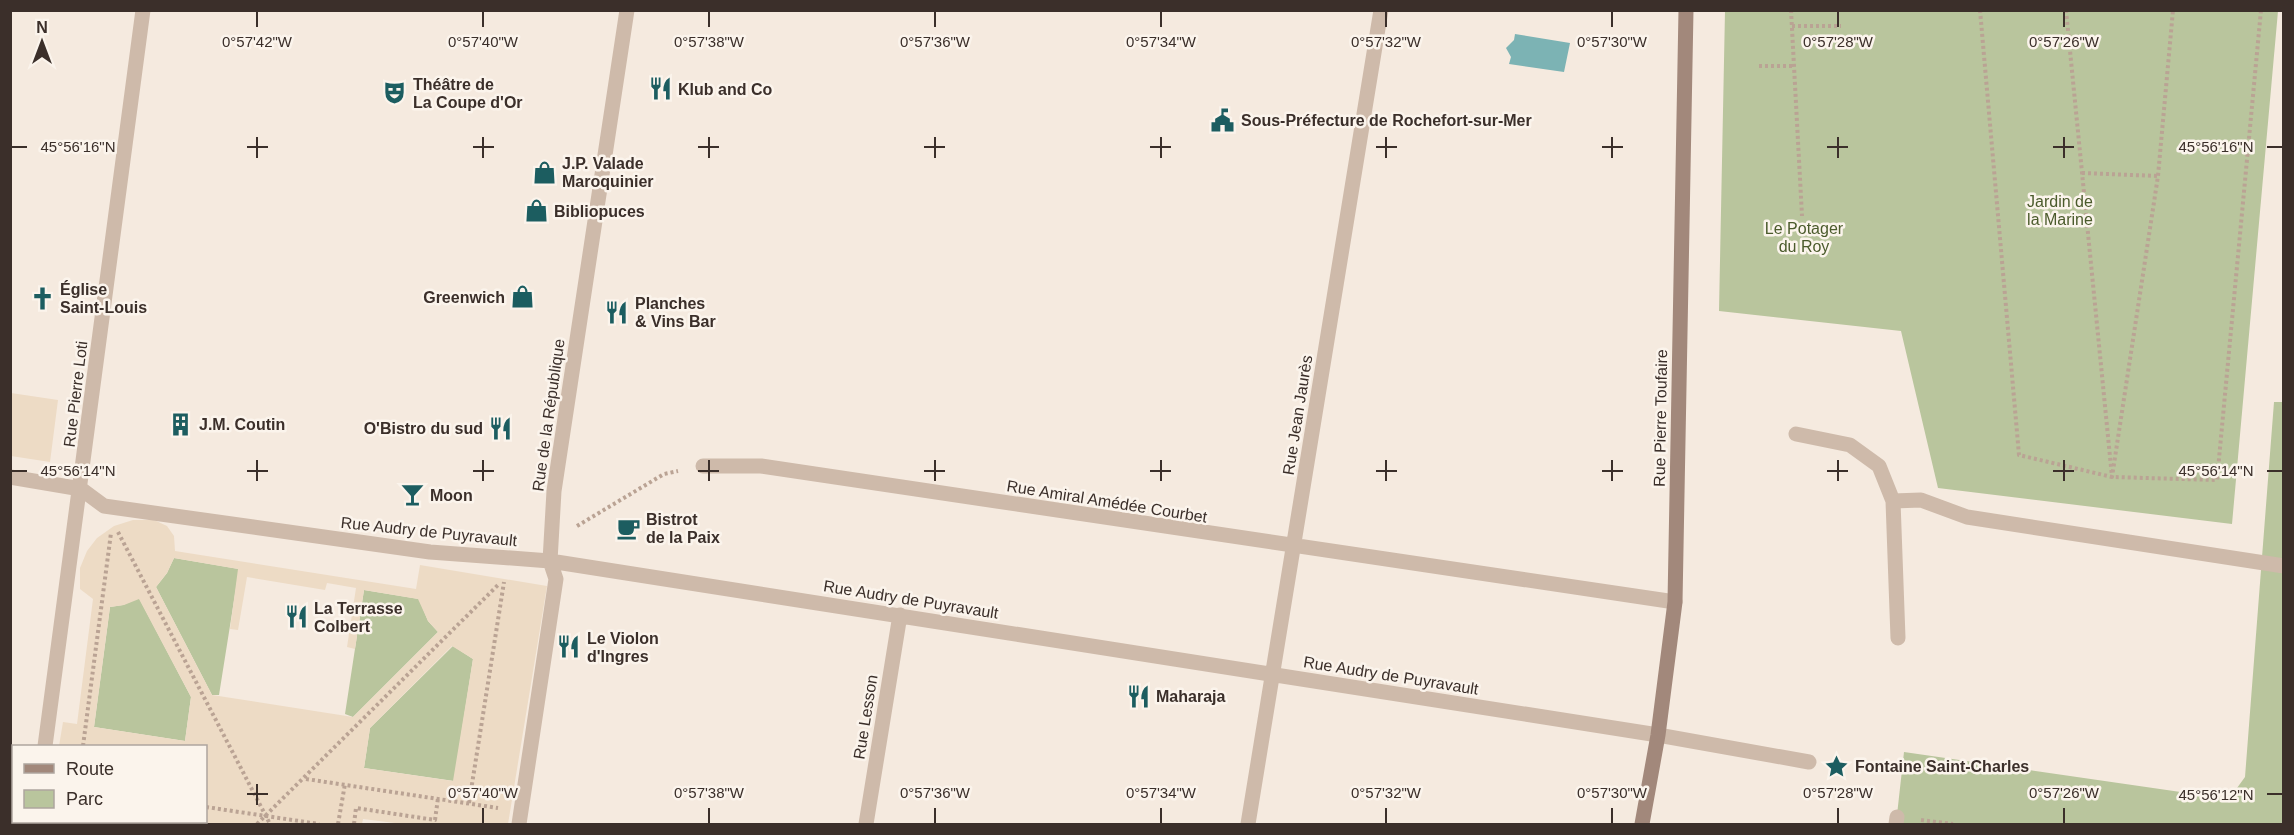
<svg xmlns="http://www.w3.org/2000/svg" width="2294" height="835" font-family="Helvetica,sans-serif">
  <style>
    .green { fill: #b9c59d }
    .plaza { fill: #eddbc5; fill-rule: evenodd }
    .water { fill: #7cb3b4 }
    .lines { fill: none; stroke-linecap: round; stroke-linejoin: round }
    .path { stroke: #baa394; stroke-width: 4; stroke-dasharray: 3 3; stroke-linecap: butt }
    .lane { stroke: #cebaaa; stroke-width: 15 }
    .street { stroke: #cebaaa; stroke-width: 15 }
    .secondary { stroke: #a2887b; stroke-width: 15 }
    .ticks { fill: none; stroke: #3b2f2a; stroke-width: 2 }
    .labels { text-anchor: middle; stroke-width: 5; stroke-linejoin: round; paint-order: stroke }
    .poi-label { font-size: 16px; font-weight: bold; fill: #3b2f2a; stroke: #fbf4ec; text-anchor: start }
    .park-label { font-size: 16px; fill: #4b5b2c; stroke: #fbf4ec }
    .street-label { font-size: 16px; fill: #3b2f2a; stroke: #fbf4ec }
    .ticks-label { font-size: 15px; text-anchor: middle; fill: #3b2f2a; stroke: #fbf4ec; stroke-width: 5; stroke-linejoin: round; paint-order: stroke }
  </style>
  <rect width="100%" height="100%" fill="#f5eadf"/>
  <!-- green -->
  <path class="green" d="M1725,11H2278L2232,524L1938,488L1901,331L1719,311Z
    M2274,402H2283V824H1896L1904,752L2229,799L2245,777Z
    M174,558L239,569L219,695H212L156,587L167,573Z
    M364,590L419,599L428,621L438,632L353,717L345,714Z
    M139,598L191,697L185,741L94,727L110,607L123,605Z
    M453,646L473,659L454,781L364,768L370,728Z"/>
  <!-- plaza -->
  <path class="plaza" d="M11,393L58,400L50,462L11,456Z
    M133,520H154L167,526L174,536L175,551L416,589L420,565L547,586L508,824H403L363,819L362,824H48L49,822H206V746H59L63,722L77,724L93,599L80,589V568L87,551L97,538L114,526ZM174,558L238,569L230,629L238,630L247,577L325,590L327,583L356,588L347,647L355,649L364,590L418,599L428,621L438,632L353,717L212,695L156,587L167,573ZM139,599L191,697L185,741L94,727L110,607L124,605ZM452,646L473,659L453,781L364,768L370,728Z"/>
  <!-- water -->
  <path class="water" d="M1515,34L1570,43L1564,72L1509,64L1511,57L1506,48L1514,40Z"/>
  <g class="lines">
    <!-- path -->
    <path class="path" d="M1791,10L1802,216
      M1980,10L2019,455L2112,477L2217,480L2261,10
      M2066,10L2112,477L2158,176L2173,10
      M1792,26H1841
      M1759,66H1794
      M2082,173L2158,176
      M577,526L664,474L678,471
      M118,532L270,824
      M83,746L111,533
      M306,779L498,808
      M469,803L504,582
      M206,807L319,824
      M1921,820L1953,824
      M73,824V822
      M257,824L499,584
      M338,824L345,784
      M354,824L356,808L435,820L438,798"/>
    <!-- lane -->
    <path class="lane" d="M1796,434L1850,445L1879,466L1893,501
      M1898,638L1893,501L1921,500L1967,517L2284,566
      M1896,824L1897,817"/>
    <!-- street -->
    <path class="street" d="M703,466H761L1675,602
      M10,477L81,489L104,506L430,552L550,561L1658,735L1809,762
      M45,746L143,10
      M33,824L34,822
      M519,824L556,579L550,561L554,491L627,10
      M866,824L900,615
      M1248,824L1381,10"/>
    <!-- secondary -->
    <path class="secondary" d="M1642,824L1658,735L1675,602L1686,10"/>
  </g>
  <!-- ticks -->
  <path class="ticks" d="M257,12V27M483,12V27M709,12V27M935,12V27M1161,12V27M1386,12V27M1612,12V27M1838,12V27M2064,12V27M257,137V158M483,137V158M709,137V158M935,137V158M1161,137V158M1386,137V158M1612,137V158M1838,137V158M2064,137V158M12,147H27M247,147H268M473,147H494M698,147H719M924,147H945M1150,147H1171M1376,147H1397M1602,147H1623M1827,147H1848M2053,147H2074M2267,147H2282M257,460V481M483,460V481M709,460V481M935,460V481M1161,460V481M1386,460V481M1612,460V481M1838,460V481M2064,460V481M12,471H27M247,471H268M473,471H494M698,471H719M924,471H945M1150,471H1171M1376,471H1397M1602,471H1623M1827,471H1848M2053,471H2074M2267,471H2282M257,784V805M247,794H268M2267,794H2282M483,808V823M709,808V823M935,808V823M1161,808V823M1386,808V823M1612,808V823M1838,808V823M2064,808V823"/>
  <!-- icons -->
  <defs>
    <symbol id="restaurant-bare" viewBox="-9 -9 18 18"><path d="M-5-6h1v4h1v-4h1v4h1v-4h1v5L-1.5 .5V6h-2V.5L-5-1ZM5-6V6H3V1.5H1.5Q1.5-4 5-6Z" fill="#1c5d60" stroke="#fbf4ec" stroke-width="2.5" paint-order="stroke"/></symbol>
    <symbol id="theatre-bare" viewBox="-9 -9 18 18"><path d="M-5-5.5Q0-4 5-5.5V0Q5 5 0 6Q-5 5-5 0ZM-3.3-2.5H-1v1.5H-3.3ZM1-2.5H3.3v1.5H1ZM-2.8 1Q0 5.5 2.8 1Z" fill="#1c5d60" stroke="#fbf4ec" stroke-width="2.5" paint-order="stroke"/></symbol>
    <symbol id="civic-bare" viewBox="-9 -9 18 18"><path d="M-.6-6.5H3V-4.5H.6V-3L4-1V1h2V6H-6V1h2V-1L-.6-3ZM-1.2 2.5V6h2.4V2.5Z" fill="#1c5d60" stroke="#fbf4ec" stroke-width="2.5" paint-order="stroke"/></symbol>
    <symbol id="shop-bare" viewBox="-9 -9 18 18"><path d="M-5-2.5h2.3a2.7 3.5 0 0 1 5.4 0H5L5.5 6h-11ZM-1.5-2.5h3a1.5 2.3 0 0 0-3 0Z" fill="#1c5d60" stroke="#fbf4ec" stroke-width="2.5" paint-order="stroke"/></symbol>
    <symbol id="church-bare" viewBox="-9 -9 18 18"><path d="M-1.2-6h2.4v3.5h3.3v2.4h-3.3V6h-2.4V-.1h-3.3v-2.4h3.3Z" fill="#1c5d60" stroke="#fbf4ec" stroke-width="2.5" paint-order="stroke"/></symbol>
    <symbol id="building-bare" viewBox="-9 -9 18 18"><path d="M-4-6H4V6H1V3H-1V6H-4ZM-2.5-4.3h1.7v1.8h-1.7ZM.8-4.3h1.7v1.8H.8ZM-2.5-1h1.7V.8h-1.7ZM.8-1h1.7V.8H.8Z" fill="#1c5d60" stroke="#fbf4ec" stroke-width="2.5" paint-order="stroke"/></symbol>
    <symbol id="bar-bare" viewBox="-9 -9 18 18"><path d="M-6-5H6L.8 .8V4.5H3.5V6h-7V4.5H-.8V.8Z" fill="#1c5d60" stroke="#fbf4ec" stroke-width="2.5" paint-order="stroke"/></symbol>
    <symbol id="cafe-bare" viewBox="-9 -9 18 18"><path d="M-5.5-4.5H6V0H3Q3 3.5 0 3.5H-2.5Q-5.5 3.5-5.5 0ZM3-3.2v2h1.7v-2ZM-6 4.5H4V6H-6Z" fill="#1c5d60" stroke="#fbf4ec" stroke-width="2.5" paint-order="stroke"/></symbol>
    <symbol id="sight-bare" viewBox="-9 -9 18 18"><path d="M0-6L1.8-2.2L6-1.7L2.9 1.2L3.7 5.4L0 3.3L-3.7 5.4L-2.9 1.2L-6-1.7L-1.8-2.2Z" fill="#1c5d60" stroke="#fbf4ec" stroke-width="2.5" paint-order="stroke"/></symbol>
  </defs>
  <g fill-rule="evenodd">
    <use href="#restaurant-bare" x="644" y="72" width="33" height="33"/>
    <use href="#theatre-bare" x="378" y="76" width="33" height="33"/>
    <use href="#civic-bare" x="1206" y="104" width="33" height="33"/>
    <use href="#shop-bare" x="528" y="156" width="33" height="33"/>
    <use href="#shop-bare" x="520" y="194" width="33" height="33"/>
    <use href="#shop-bare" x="506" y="280" width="33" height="33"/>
    <use href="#church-bare" x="26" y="282" width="33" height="33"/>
    <use href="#restaurant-bare" x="600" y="296" width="33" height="33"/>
    <use href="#building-bare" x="164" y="408" width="33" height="33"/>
    <use href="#restaurant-bare" x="484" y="412" width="33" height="33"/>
    <use href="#bar-bare" x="396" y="478" width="33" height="33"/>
    <use href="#cafe-bare" x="612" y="512" width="33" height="33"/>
    <use href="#restaurant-bare" x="280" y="600" width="33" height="33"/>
    <use href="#restaurant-bare" x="552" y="630" width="33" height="33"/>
    <use href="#restaurant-bare" x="1122" y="680" width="33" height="33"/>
    <use href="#sight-bare" x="1820" y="750" width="33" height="33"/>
  </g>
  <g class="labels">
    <!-- poi labels -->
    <g class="poi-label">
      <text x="413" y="90">Théâtre de<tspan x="413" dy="18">La Coupe d'Or</tspan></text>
      <text x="678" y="95">Klub and Co</text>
      <text x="1241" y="126">Sous-Préfecture de Rochefort-sur-Mer</text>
      <text x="562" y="169">J.P. Valade<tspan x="562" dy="18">Maroquinier</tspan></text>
      <text x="554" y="217">Bibliopuces</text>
      <text x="60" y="295">Église<tspan x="60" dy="18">Saint-Louis</tspan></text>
      <text x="505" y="303" text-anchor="end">Greenwich</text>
      <text x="635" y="309">Planches<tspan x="635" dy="18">&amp; Vins Bar</tspan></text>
      <text x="199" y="430">J.M. Coutin</text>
      <text x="483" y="434" text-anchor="end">O'Bistro du sud</text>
      <text x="430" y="501">Moon</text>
      <text x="646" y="525">Bistrot<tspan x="646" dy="18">de la Paix</tspan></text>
      <text x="314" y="614">La Terrasse<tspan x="314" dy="18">Colbert</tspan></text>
      <text x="587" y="644">Le Violon<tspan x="587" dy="18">d'Ingres</tspan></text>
      <text x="1156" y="702">Maharaja</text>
      <text x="1855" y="772">Fontaine Saint-Charles</text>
    </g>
    <!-- park labels -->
    <g class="park-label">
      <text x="2060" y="207">Jardin de<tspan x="2060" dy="18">la Marine</tspan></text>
      <text x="1804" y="234">Le Potager<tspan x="1804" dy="18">du Roy</tspan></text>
    </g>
    <!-- street labels -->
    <g class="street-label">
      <text transform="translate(75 394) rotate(-83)" y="6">Rue Pierre Loti</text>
      <text transform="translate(548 415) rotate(-82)" y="6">Rue de la République</text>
      <text transform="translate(1297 415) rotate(-81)" y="6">Rue Jean Jaurès</text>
      <text transform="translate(1660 418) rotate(-89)" y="6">Rue Pierre Toufaire</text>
      <text transform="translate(1107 501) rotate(9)" y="6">Rue Amiral Amédée Courbet</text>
      <text transform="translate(429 531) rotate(6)" y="6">Rue Audry de Puyravault</text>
      <text transform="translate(911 599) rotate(9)" y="6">Rue Audry de Puyravault</text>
      <text transform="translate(1391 675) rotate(9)" y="6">Rue Audry de Puyravault</text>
      <text transform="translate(865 717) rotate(-81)" y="6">Rue Lesson</text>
    </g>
  </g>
  <g class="ticks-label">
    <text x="257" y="47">0°57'42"W</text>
    <text x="483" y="47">0°57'40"W</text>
    <text x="709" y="47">0°57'38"W</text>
    <text x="935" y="47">0°57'36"W</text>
    <text x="1161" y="47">0°57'34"W</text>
    <text x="1386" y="47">0°57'32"W</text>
    <text x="1612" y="47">0°57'30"W</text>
    <text x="1838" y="47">0°57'28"W</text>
    <text x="2064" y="47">0°57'26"W</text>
    <text x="78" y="152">45°56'16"N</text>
    <text x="2216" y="152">45°56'16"N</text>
    <text x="78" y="476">45°56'14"N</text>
    <text x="2216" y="476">45°56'14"N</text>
    <text x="483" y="798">0°57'40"W</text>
    <text x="709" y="798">0°57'38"W</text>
    <text x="935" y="798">0°57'36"W</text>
    <text x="1161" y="798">0°57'34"W</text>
    <text x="1386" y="798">0°57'32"W</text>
    <text x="1612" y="798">0°57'30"W</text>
    <text x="1838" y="798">0°57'28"W</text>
    <text x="2064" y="798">0°57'26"W</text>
    <text x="2216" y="800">45°56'12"N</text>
  </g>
  <!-- border -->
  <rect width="2294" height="835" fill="none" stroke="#3b2f2a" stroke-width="24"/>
  <!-- legend -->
  <rect x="12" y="745" width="195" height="78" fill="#fbf4ec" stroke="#aea59e" stroke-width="1.5"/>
  <rect x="24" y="764" width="30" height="9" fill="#a2887b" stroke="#aea59e" stroke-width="1.5"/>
  <text x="66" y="775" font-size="18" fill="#3b2f2a">Route</text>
  <rect x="24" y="790" width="30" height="18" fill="#b9c59d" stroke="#aea59e" stroke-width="1.5"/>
  <text x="66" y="805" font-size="18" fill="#3b2f2a">Parc</text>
  <!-- north arrow -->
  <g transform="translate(42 42)" stroke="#fbf4ec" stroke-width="4.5" paint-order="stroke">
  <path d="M0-4.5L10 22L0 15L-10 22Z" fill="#3b2f2a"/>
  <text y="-9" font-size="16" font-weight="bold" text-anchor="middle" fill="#3b2f2a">N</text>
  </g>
</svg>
